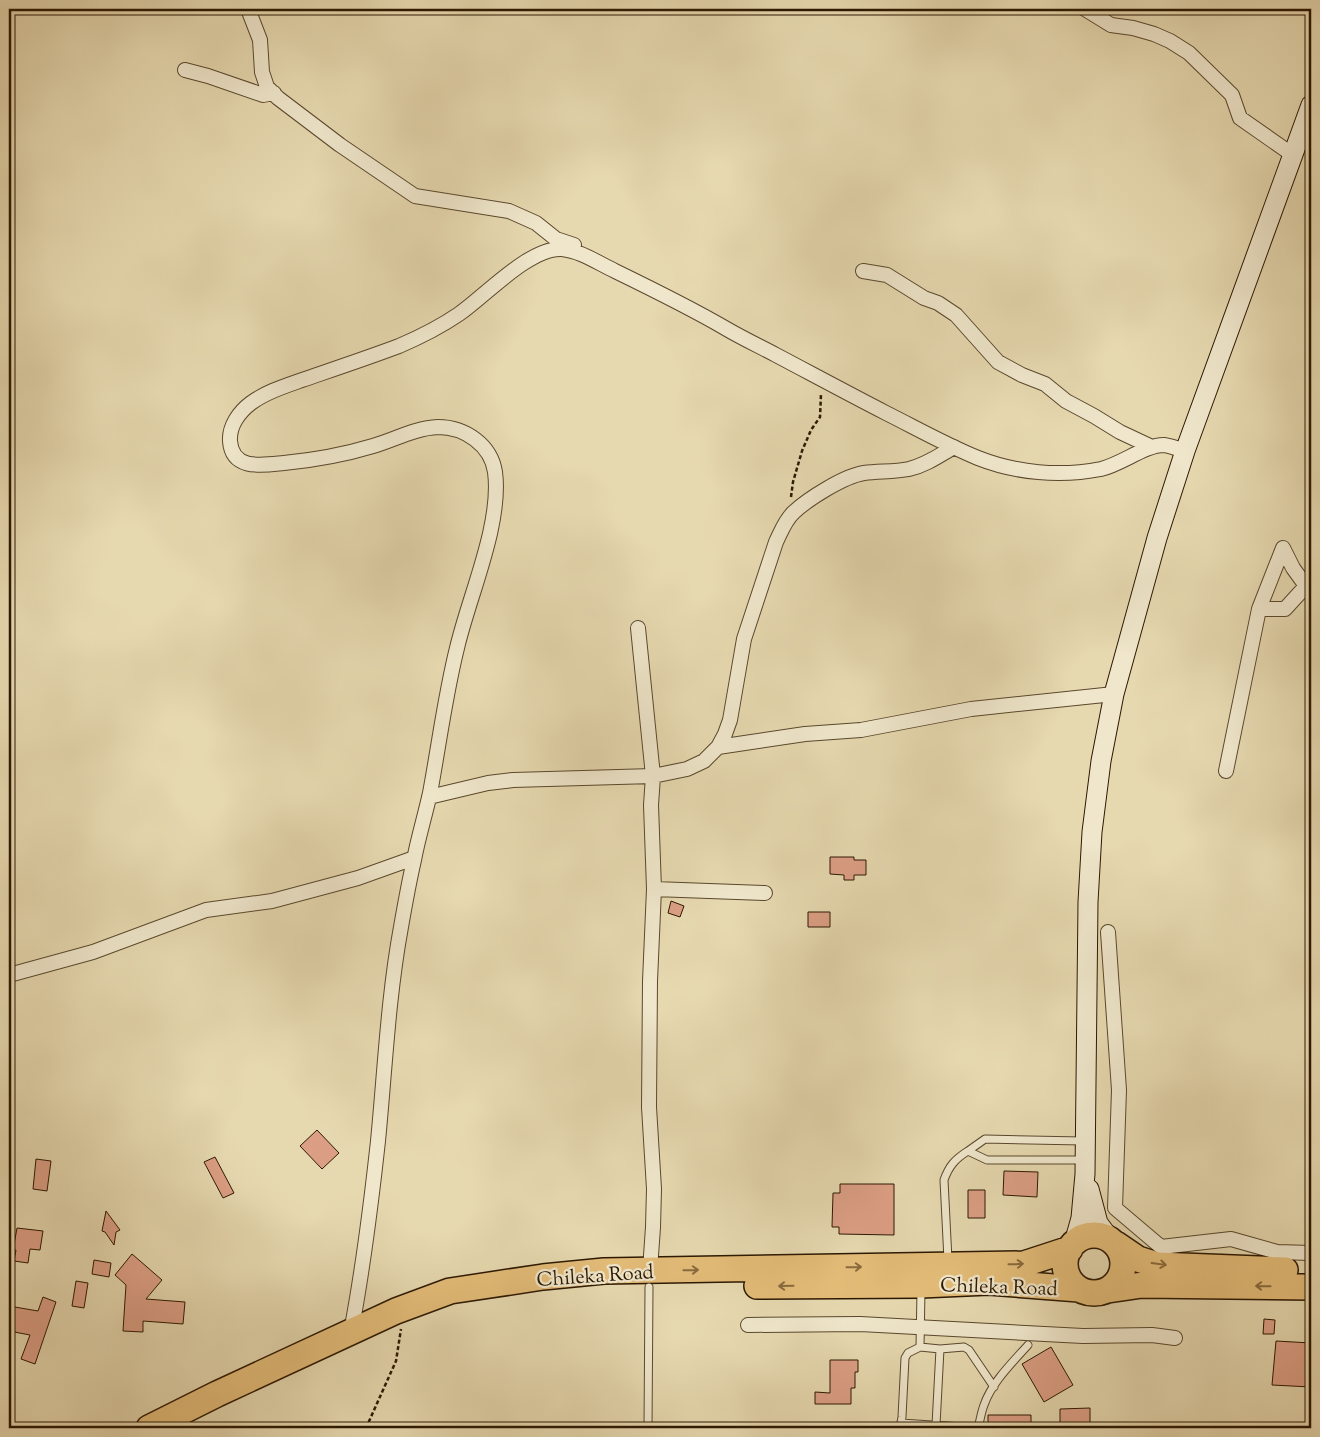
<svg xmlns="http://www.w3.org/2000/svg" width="1320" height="1437" font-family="'Sorts Mill Goudy',serif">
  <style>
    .building { fill: #dc9f85; stroke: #2c1802 }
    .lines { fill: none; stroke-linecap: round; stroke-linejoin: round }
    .lane-casing { stroke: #5a482d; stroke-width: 9 }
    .street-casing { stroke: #5a482d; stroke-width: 16 }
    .secondary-casing { stroke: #2c1802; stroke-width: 21 }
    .highway-casing { stroke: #2c1802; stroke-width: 28 }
    .path { stroke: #2c1802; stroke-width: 2.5; stroke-dasharray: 4 2.5; stroke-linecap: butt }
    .lane { stroke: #efe6cb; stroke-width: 7 }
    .street { stroke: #efe6cb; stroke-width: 14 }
    .secondary { stroke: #efe6cb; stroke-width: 19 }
    .highway { stroke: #e3bc78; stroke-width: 25 }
    .oneway { stroke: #886a3d }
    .labels { text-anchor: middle; stroke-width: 4.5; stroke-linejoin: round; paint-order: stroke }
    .street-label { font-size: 20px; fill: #2c1802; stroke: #efe6cb }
  </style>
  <rect width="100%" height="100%" fill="#e6d8af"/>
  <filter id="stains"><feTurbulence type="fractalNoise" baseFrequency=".004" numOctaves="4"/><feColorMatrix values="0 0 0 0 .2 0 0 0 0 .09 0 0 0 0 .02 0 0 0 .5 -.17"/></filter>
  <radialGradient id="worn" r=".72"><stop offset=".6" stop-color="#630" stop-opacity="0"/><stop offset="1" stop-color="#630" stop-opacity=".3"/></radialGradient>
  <!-- building -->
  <path class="building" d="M830,857H854V860H866V875H854V880H844V875L830,874Z
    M671,901L684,906L680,917L668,913Z
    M808,912H830V927H808Z
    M317,1130L339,1153L322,1169L300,1146Z
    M215,1157L234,1193L223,1198L204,1162Z
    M36,1159L51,1161L47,1191L33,1189Z
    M1004,1171L1038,1172L1037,1197L1003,1195Z
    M840,1184H894V1235L839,1234V1227H832L833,1193H840Z
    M968,1190H985V1218H968Z
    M106,1211L120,1230L116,1232L114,1245L105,1232L102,1231Z
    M17,1228L43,1231L40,1250L30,1249L28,1263L14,1261L16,1250H13Z
    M132,1254L162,1280L146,1299L185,1302L183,1324L143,1321V1332L123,1331L126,1285L115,1275Z
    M94,1260L111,1263L109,1277L92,1274Z
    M76,1281L88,1283L84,1308L72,1306Z
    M43,1297L56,1302L35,1364L21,1359L30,1335L9,1331V1306L38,1311Z
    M1264,1319L1275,1320L1274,1334H1263Z
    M1276,1341L1311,1343V1387L1272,1385Z
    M1051,1347L1073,1385L1044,1402L1022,1364Z
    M830,1360H858V1372H855V1388H851V1404H815V1392L830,1393Z
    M1090,1408V1428H1060V1409Z
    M988,1415H1031V1428H988Z"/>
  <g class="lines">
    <defs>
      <path id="lane" d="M968,1151L985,1139L1083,1141
        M948,1260L944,1180C949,1166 955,1159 968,1151L987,1160H1085
        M920,1347L940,1349L936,1425
        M940,1349L964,1347L969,1350L994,1387
        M901,1423L978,1428
        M648,1428L649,1287
        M897,1428L901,1423L902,1417L905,1358L908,1353L920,1347L921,1290
        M978,1428C980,1421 981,1413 984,1405C992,1382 1012,1363 1028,1345"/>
      <path id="street" d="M248,9L260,40L262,72L267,87L278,98L340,145L415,196L509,211L536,223L556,239L574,245
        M1085,9L1111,25L1133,28L1154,34L1170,41L1189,53L1232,95L1240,118L1293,155
        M185,70L208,76L263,95L274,93
        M863,271L887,275L924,298L938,303L956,315L998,362L1022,375L1045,384L1066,401L1094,416L1120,432L1152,447
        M1306,586L1293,568L1283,548L1259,609H1285L1306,586L1311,585
        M638,628L653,776L651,805L654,889L650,981L649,1107L654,1189L653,1227L650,1270
        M718,747L805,734L861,730L971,709L1114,694
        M1226,771L1259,609
        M429,797L488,783L513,780L653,776L687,769L704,761L718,747L725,734L730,720L744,639L776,542C781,532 785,520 794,512C808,499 844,476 864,473C879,471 894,472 909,469C926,465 940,455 954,447
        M654,889L765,893
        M1108,932L1119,1090L1115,1208L1161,1247L1231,1239L1277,1252L1311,1253
        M9,975L93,952L206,910L272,901L358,878L414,858
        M748,1325L860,1324L1083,1336L1152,1335L1175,1338
        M351,1332C363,1269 371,1205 378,1141C385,1069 388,998 401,927C405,904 409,882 414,860C418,838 425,816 430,793C439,745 445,696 457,648C469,596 502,524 495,472C491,445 465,427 438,427C415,428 394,440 373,446C343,455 315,460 284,463C263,465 232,471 230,441C229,426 239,412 251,403C266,392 285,386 302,380C334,369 367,358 399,346C420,337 440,327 459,314C485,296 530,247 562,249C581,251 598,263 615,271C652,289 689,307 725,328C742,338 759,346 776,355C812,374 849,394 886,413C916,428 946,445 978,458C1016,473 1060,477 1101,469C1122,464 1145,445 1164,445C1171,446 1179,449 1185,451"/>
      <path id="secondary" d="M1089,1189L1098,1223L1110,1239
        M1074,1243L1081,1218L1085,1174L1088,902L1092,832L1101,761L1114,694L1157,538L1185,451L1311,105"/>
      <path id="highway" d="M1065 1264a29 29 0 1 1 58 0a29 29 0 1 1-58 0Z
        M1116,1244L1138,1259L1157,1265L1285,1270
        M757,1286L921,1285L989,1282L1079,1289
        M1108,1290L1142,1285L1311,1287
        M149,1428L217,1394L396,1311L450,1291L543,1277L604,1271L1024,1264L1070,1249"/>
    </defs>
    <!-- lane casing -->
    <use href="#lane" class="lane-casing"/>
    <!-- street casing -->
    <use href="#street" class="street-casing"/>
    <!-- secondary casing -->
    <use href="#secondary" class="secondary-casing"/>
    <!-- highway casing -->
    <use href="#highway" class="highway-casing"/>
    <!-- path -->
    <path class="path" d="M791,497L793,482L802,451L811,430L820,417L821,394
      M366,1428L396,1361L401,1329"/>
    <!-- lane -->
    <use href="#lane" class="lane"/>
    <!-- street -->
    <use href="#street" class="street"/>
    <!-- secondary -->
    <use href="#secondary" class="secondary"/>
    <!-- highway -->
    <use href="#highway" class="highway"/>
  </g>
  <!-- one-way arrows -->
  <defs><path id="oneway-shaft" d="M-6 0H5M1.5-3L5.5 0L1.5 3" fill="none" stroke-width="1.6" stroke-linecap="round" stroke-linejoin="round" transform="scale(1.25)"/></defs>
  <g class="oneway">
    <use href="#oneway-shaft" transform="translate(1016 1264) rotate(-2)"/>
    <use href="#oneway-shaft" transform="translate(1159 1264) rotate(8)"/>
    <use href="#oneway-shaft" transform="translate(854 1267) rotate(-1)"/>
    <use href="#oneway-shaft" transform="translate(691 1270) rotate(-1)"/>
    <use href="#oneway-shaft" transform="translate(786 1286) rotate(179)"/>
    <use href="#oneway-shaft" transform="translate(1263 1286) rotate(-179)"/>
  </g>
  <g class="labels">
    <!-- street labels -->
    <g class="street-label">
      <text transform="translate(595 1275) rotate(-4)" y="7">Chileka Road</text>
      <text transform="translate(999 1286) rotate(2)" y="7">Chileka Road</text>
    </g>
  </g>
  <!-- margin -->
  <rect width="1320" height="1437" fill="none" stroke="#e6d8af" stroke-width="30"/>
  <rect x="10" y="10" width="1300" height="1417" fill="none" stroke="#2c1802" stroke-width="2.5"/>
  <rect x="15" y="15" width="1290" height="1407" fill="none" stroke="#2c1802"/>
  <rect width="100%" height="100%" filter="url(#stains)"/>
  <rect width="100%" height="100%" fill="url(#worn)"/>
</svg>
